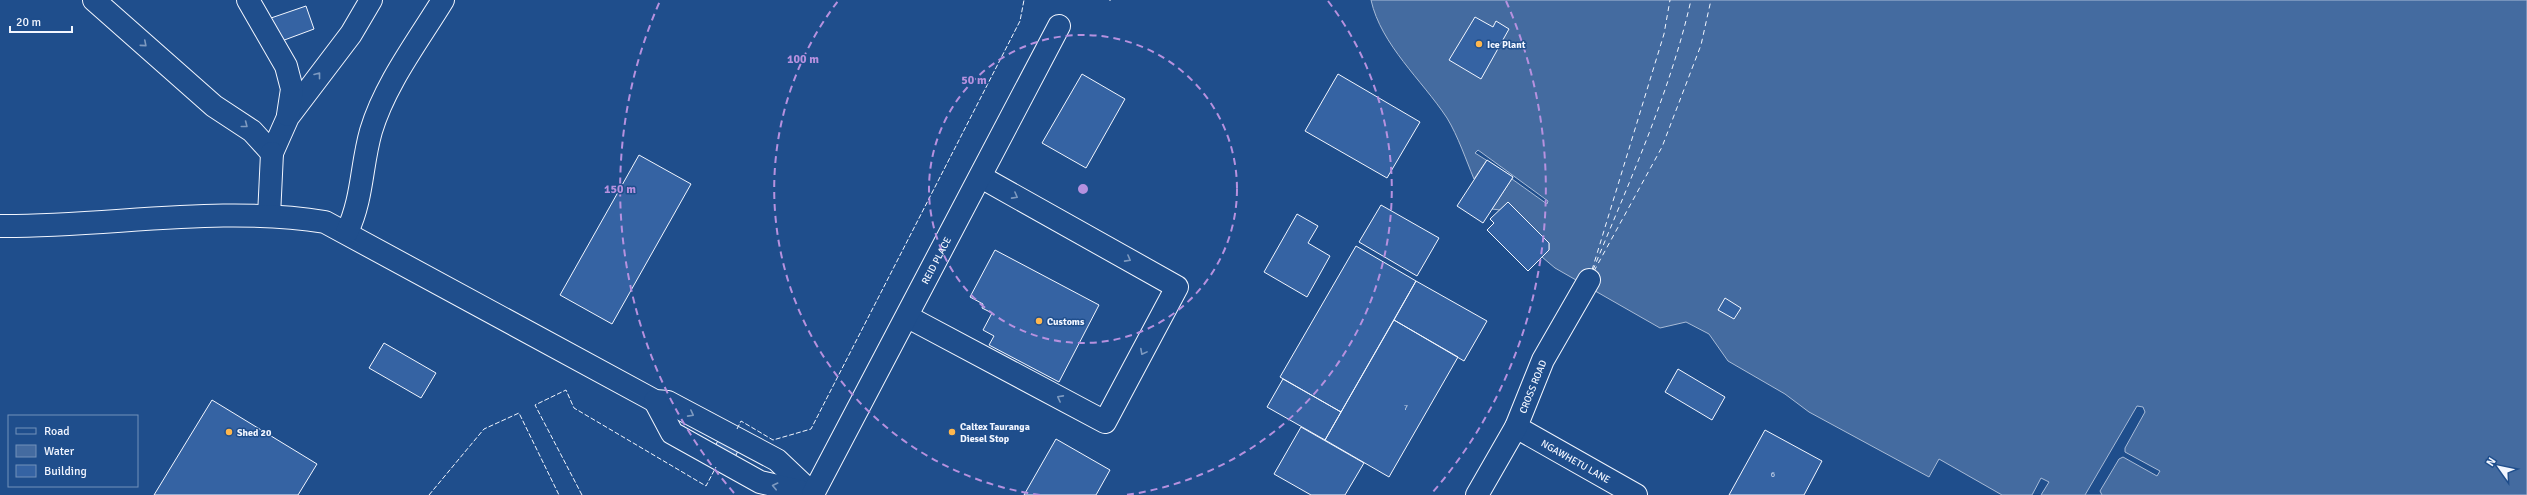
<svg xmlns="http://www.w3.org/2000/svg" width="2527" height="495" font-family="Signika,sans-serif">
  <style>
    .water { fill: #446ba0; stroke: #a8bbd7 }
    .pier { fill: #1f4e8c; stroke: #a8bbd7 }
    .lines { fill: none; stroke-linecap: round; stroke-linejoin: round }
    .ferry { stroke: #f2f6ff; stroke-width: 1; stroke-dasharray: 5 4; stroke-linecap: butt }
    .building { fill: #3563a3; stroke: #f2f6ff }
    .minor-casing { stroke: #f2f6ff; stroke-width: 24 }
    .minor { stroke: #1f4e8c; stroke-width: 22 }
    .fence { stroke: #f2f6ff; stroke-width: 1; stroke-dasharray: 5 2; stroke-linecap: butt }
    .oneway { stroke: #7e9ac0 }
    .ring { fill: none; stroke: #b691df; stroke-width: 2; stroke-dasharray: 7 5 }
    .poi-dot { fill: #ffb74d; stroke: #1f4e8c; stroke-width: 1.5 }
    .labels { text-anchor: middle; stroke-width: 3; stroke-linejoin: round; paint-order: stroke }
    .number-label { font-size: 8px; fill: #c3d1e8 }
    .poi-label { font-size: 10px; font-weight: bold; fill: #f2f6ff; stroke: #1f4e8c; text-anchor: start }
    .street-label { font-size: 10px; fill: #f2f6ff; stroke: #1f4e8c }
    .centre { fill: #b691df; stroke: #1f4e8c; stroke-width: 2 }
    .ring-label { font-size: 12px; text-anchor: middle; font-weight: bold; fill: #b691df; stroke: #1f4e8c; stroke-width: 3; stroke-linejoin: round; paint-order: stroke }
  </style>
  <rect width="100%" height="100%" fill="#1f4e8c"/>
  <!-- water -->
  <path class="water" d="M1371,0H2527V495H2041L2049,482L2041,478L2032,495H2002L1939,459L1929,477L1809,412L1785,394L1728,361L1709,334L1686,322L1660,328L1555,268L1542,257L1549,250V243L1508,202L1500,210L1492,209L1513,177L1487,160L1474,179C1466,160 1458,136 1447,118C1422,80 1381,45 1371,0Z"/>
  <!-- pier -->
  <path class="pier" d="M1478,150L1548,201L1547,204L1512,179L1513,177L1475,153Z
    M2137,406L2143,407L2145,412L2125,448V452L2160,471L2157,476L2123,457L2119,459L2100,491L2102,495H2085Z"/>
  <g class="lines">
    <!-- ferry -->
    <path class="ferry" d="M1592,270L1664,34L1670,0
      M1593,270C1629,182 1670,93 1691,0
      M1594,271L1662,147L1701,45L1711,0"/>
  </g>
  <!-- building -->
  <path class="building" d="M306,6L314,29L279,42L271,18Z
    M1475,17L1493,27L1496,21L1509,29L1481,79L1449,60Z
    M1082,74L1125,99L1086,168L1042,143Z
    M1338,74L1420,122L1387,178L1305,131Z
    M639,155L691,184L612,324L560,295Z
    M1487,160L1513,177L1483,223L1457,206Z
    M1508,202L1549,243V250L1528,271L1487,230L1494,223L1490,219Z
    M1381,205L1439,238L1417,276L1359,242Z
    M1297,214L1318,226L1308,243L1330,256L1307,297L1264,272Z
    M1356,246L1416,281L1341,412L1280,377Z
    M995,250L1099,305L1059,382L989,345L994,336L983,330L992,313L982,308L983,304L970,297Z
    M1416,281L1487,321L1464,361L1394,320Z
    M1725,298L1741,308L1734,319L1718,310Z
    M1394,320L1458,357L1389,477L1325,440Z
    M384,343L436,373L421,398L369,368Z
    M1678,369L1725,397L1712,420L1665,392Z
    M1283,379L1341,412L1325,440L1267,407Z
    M212,400L317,464L298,495H154Z
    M1301,427L1364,463L1345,495H1311L1274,474Z
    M1765,430L1822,461L1804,495H1729Z
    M719,439L739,449L733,461L712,451Z
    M1056,439L1110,470L1096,495H1024Z"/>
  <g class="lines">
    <defs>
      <g id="minor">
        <path d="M94,0L214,106L252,131L272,153L288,117L351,34L371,0"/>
        <path d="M248,0L286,66L292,89L288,115"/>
        <path d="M269,216L272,153"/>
        <path d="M0,226C108,227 218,205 325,222L655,401L668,402L777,460L814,495"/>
        <path d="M347,232C363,198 361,166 371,131C385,84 418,41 443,0"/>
        <path d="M908,317L1105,422L1177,287L981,177"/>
        <path d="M655,401L672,433L760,482L812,494"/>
        <path id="s1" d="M1516,427L1636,495"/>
        <path id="s2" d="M813,494L1059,26"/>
        <path id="s3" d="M1477,495L1516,427L1543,360L1589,280"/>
      </g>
    </defs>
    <!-- minor casing -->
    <use href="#minor" class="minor-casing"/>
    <!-- minor -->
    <use href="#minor" class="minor"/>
    <!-- fence -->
    <path class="fence" d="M1109,0H1111
      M737,429L741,421L773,440L811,429L1020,21L1024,0
      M429,495L484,429L519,413L559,495
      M582,495L535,405L566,390L574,408L706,486L716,467"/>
  </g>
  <!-- one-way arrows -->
  <defs><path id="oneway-chevron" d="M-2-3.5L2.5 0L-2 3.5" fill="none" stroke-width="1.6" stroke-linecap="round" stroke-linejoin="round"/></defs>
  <g class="oneway">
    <use href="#oneway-chevron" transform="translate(144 44) rotate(41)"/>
    <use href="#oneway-chevron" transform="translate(318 75) rotate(-52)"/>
    <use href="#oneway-chevron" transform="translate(245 125) rotate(38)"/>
    <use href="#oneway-chevron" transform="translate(1015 196) rotate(29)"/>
    <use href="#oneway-chevron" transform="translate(1128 259) rotate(29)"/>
    <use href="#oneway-chevron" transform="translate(1143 352) rotate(118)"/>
    <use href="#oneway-chevron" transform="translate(1060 398) rotate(-152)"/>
    <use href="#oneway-chevron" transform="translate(691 414) rotate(28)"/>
    <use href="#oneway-chevron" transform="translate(775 486) rotate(-167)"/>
  </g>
  <!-- distance rings -->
  <g class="ring">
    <circle cx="1083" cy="189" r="154"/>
    <path d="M1040 495A309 309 0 0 1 838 1M1328 1A309 309 0 0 1 1126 495"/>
    <path d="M734 493A463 463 0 0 1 660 1M1506 1A463 463 0 0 1 1432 493"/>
  </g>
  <!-- markers -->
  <g class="poi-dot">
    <circle cx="1479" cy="44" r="4"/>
    <circle cx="1039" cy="321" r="4"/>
    <circle cx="229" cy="432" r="4"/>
    <circle cx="952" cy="432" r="4"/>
  </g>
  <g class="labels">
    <!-- number labels -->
    <g class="number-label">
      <text x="1406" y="410">7</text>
      <text x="1773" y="477">6</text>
    </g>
    <!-- poi labels -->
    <g class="poi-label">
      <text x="1487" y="48">Ice Plant</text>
      <text x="1047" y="325">Customs</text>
      <text x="960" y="430">Caltex Tauranga<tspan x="960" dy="12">Diesel Stop</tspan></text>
      <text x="237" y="436">Shed 20</text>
    </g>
    <!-- street labels -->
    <g class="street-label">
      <text dy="4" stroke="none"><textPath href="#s2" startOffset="264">REID PLACE</textPath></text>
      <text dy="4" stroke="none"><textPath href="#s3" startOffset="122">CROSS ROAD</textPath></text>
      <text dy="4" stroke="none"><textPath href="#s1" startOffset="69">NGAWHETU LANE</textPath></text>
    </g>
  </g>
  <circle cx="1083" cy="189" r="6" class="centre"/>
  <g class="ring-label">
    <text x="803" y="63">100 m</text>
    <text x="974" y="84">50 m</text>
    <text x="620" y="193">150 m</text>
  </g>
  <!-- legend -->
  <rect x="8" y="415" width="130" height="72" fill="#1f4e8c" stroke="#7391ba"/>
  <rect x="16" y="428" width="20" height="6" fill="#1f4e8c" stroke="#7391ba"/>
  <text x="44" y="435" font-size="12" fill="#f2f6ff">Road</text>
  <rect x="16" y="445" width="20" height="12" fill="#446ba0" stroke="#7391ba"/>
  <text x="44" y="455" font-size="12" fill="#f2f6ff">Water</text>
  <rect x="16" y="465" width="20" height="12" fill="#3563a3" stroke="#7391ba"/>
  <text x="44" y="475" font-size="12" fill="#f2f6ff">Building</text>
  <!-- north arrow -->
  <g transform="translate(2499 467) rotate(303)" stroke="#1f4e8c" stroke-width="3" paint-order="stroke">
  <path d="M0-3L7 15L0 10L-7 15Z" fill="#f2f6ff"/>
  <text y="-6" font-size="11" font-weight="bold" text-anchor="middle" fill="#f2f6ff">N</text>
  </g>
  <!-- scale -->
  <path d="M10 26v6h62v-6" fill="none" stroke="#f2f6ff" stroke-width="2"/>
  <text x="16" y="26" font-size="12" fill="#f2f6ff" stroke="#1f4e8c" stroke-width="3" paint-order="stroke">20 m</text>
</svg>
